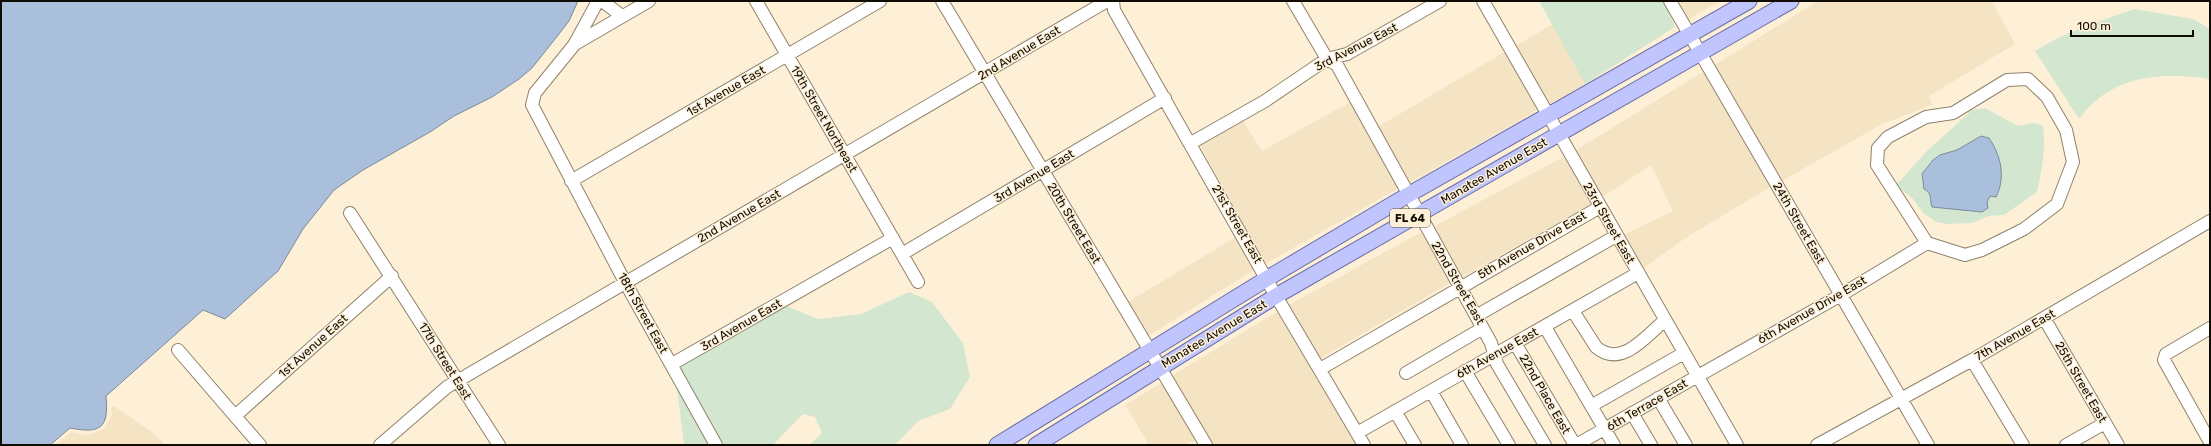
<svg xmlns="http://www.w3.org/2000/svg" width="2211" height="446" font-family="Rubik,sans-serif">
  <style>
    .built { fill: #f5e4c4 }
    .green { fill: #d3e7d0; fill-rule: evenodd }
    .water { fill: #aabfdb; stroke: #7c899a }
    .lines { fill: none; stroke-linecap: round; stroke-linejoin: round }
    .minor-casing { stroke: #8e826b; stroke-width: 14 }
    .major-casing { stroke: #686ca6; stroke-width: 17 }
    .minor { stroke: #fff; stroke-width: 12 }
    .major { stroke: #c1c5fe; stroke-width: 15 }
    .labels { text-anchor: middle; stroke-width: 3; stroke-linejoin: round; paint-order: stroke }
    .shield { fill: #fef0d7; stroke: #575043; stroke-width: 1 }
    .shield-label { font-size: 11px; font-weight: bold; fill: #100c04 }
    .street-label { font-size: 12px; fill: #100c04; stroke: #fef0d7 }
  </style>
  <rect width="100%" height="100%" fill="#fef0d7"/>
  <!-- built -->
  <path class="built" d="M1675,1H1721L1687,20Z
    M1818,1H1992L2015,44L1929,96L1932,105L1882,124L1780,182L1713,66Z
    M1553,24L1585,84L1547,105L1514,47Z
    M1506,51L1539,109L1407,184L1376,128Z
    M1706,70L1772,186L1687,237L1641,270L1621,236L1673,211L1651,165L1600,199L1573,152Z
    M1352,101L1399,188L1265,264L1199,143L1242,119L1262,151Z
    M1565,156L1593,203L1460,278L1431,228Z
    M1423,231L1452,282L1319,359L1287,306Z
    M1239,235L1257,268L1148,336L1128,302Z
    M1280,310L1359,445H1211L1170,377Z
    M1163,382L1198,440L1182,445H1149L1125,405Z
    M114,406L152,432L166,445H56L71,432L88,435L104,429L112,415L111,408Z"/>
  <!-- green -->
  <path class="green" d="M1539,1H1664L1675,27L1585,84Z
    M2134,9L2193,19L2210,29V79C2159,72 2112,75 2079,119L2035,51C2065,32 2100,21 2134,9Z
    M1985,108L2018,126L2034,123L2043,125C2046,149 2042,170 2037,192L2004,215L1989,216L1972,223L1948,224L1936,222L1923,213L1913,199L1896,185L1927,151L1972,110ZM1981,136L1989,138L1990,196L1987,202L1956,208L1932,206C1929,200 1933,193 1924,189L1933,160L1945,153L1957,150Z
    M909,292L932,302L963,343L970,377L950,409L918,421L895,445H809L822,433L815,417L803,414L773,445H721L678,366L784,305L818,319L861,314Z
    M676,381L711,445H684Z"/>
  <!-- water -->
  <path class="water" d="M1,1H578L569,21L559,34L532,68L519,79L492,97L454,116L430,132L363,170L334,190L303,229L278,271L225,319L203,310L106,396C109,428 101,434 70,428L50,445H1Z
    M1981,136L1989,138C2001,156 2006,177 1996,197L1990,196L1987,202L1988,208L1982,212L1932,207C1929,200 1933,193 1924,189L1922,174L1933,160L1940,155L1957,150Z"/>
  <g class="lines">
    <defs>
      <path id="minor" d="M598,1L574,45L535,93L532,105L625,282L716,445
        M602,1L622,16
        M756,1L918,282
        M942,1L1206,445
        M1113,1L1114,10L1276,296L1364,445
        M1293,1L1327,59L1337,65L1491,343L1497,364L1545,445
        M1483,1L1737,445
        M1670,1L1928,445
        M575,44L649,1
        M1191,143L1265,101L1327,59L1347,54L1440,1
        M571,181L880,1
        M350,213L499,445
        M902,254L1165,98
        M1573,311L1596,347C1621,369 1646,336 1665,320
        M1476,316L1616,236
        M2044,318L2118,445
        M1545,327L1614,445
        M2210,328L2166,354L2164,360L2210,442
        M1515,343L1575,445
        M178,350L260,445
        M1972,360L2023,445
        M672,364L893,238
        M1320,369L1600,207
        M1465,371L1509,445
        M1406,373L1483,328
        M1431,391L1462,445
        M1658,398L1686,445
        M1591,406L1684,353
        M1395,411L1415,445
        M1632,413L1651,445
        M235,416L392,276
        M1357,433L1638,273
        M380,445L447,387L1107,1
        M1576,445L1841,295L1927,243L1965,255L1982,250L2024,229L2057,204L2073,162L2066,130L2047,97L2028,79L2007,80L1953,113L1926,117L1888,137L1878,148L1877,165L1927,243
        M1817,445L1972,360L2210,221
        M2066,445L2105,423"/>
      <path id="major" d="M997,445L1268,278L1408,195L1749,1
        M1036,445L1276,296L1791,1"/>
    </defs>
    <!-- minor casing -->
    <use href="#minor" class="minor-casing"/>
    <!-- major casing -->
    <use href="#major" class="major-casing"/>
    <!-- minor -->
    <use href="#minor" class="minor"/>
    <!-- major -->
    <use href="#major" class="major"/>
  </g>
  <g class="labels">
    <!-- shield labels -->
    <rect class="shield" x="1390" y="209" width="40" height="18" rx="3"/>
    <g class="shield-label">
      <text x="1410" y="222">FL 64</text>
    </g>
    <!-- street labels -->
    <g class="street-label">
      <text transform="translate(1356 47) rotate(-27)" y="4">3rd Avenue East</text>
      <text transform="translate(1019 53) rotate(-31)" y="4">2nd Avenue East</text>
      <text transform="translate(726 91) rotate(-30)" y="4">1st Avenue East</text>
      <text transform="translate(824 119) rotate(60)" y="4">19th Street Northeast</text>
      <text transform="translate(1494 171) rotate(-30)" y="4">Manatee Avenue East</text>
      <text transform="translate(1034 176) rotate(-31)" y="4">3rd Avenue East</text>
      <text transform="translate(739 216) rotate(-30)" y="4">2nd Avenue East</text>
      <text transform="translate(1074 223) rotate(59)" y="4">20th Street East</text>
      <text transform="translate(1609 223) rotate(60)" y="4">23rd Street East</text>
      <text transform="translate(1799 223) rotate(60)" y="4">24th Street East</text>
      <text transform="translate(1237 224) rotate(60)" y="4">21st Street East</text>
      <text transform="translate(1532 245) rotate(-30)" y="4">5th Avenue Drive East</text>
      <text transform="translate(1458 283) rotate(60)" y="4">22nd Street East</text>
      <text transform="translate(1812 310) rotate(-30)" y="4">6th Avenue Drive East</text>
      <text transform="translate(643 313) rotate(61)" y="4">18th Street East</text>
      <text transform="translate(741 325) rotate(-30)" y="4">3rd Avenue East</text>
      <text transform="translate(1214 334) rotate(-31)" y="4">Manatee Avenue East</text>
      <text transform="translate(2015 335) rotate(-30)" y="4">7th Avenue East</text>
      <text transform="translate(313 346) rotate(-42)" y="4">1st Avenue East</text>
      <text transform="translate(1497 353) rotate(-29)" y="4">6th Avenue East</text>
      <text transform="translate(445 361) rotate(58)" y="4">17th Street East</text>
      <text transform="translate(2081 382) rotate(60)" y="4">25th Street East</text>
      <text transform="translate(1545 394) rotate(60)" y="4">22nd Place East</text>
      <text transform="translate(1647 405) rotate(-30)" y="4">6th Terrace East</text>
    </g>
  </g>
  <!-- border -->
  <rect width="2211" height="446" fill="none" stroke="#100c04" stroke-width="4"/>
  <!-- scale -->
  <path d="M2071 30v6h122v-6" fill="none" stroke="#100c04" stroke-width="2"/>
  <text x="2077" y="30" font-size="12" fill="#100c04" stroke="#fef0d7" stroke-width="3" paint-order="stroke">100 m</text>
</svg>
